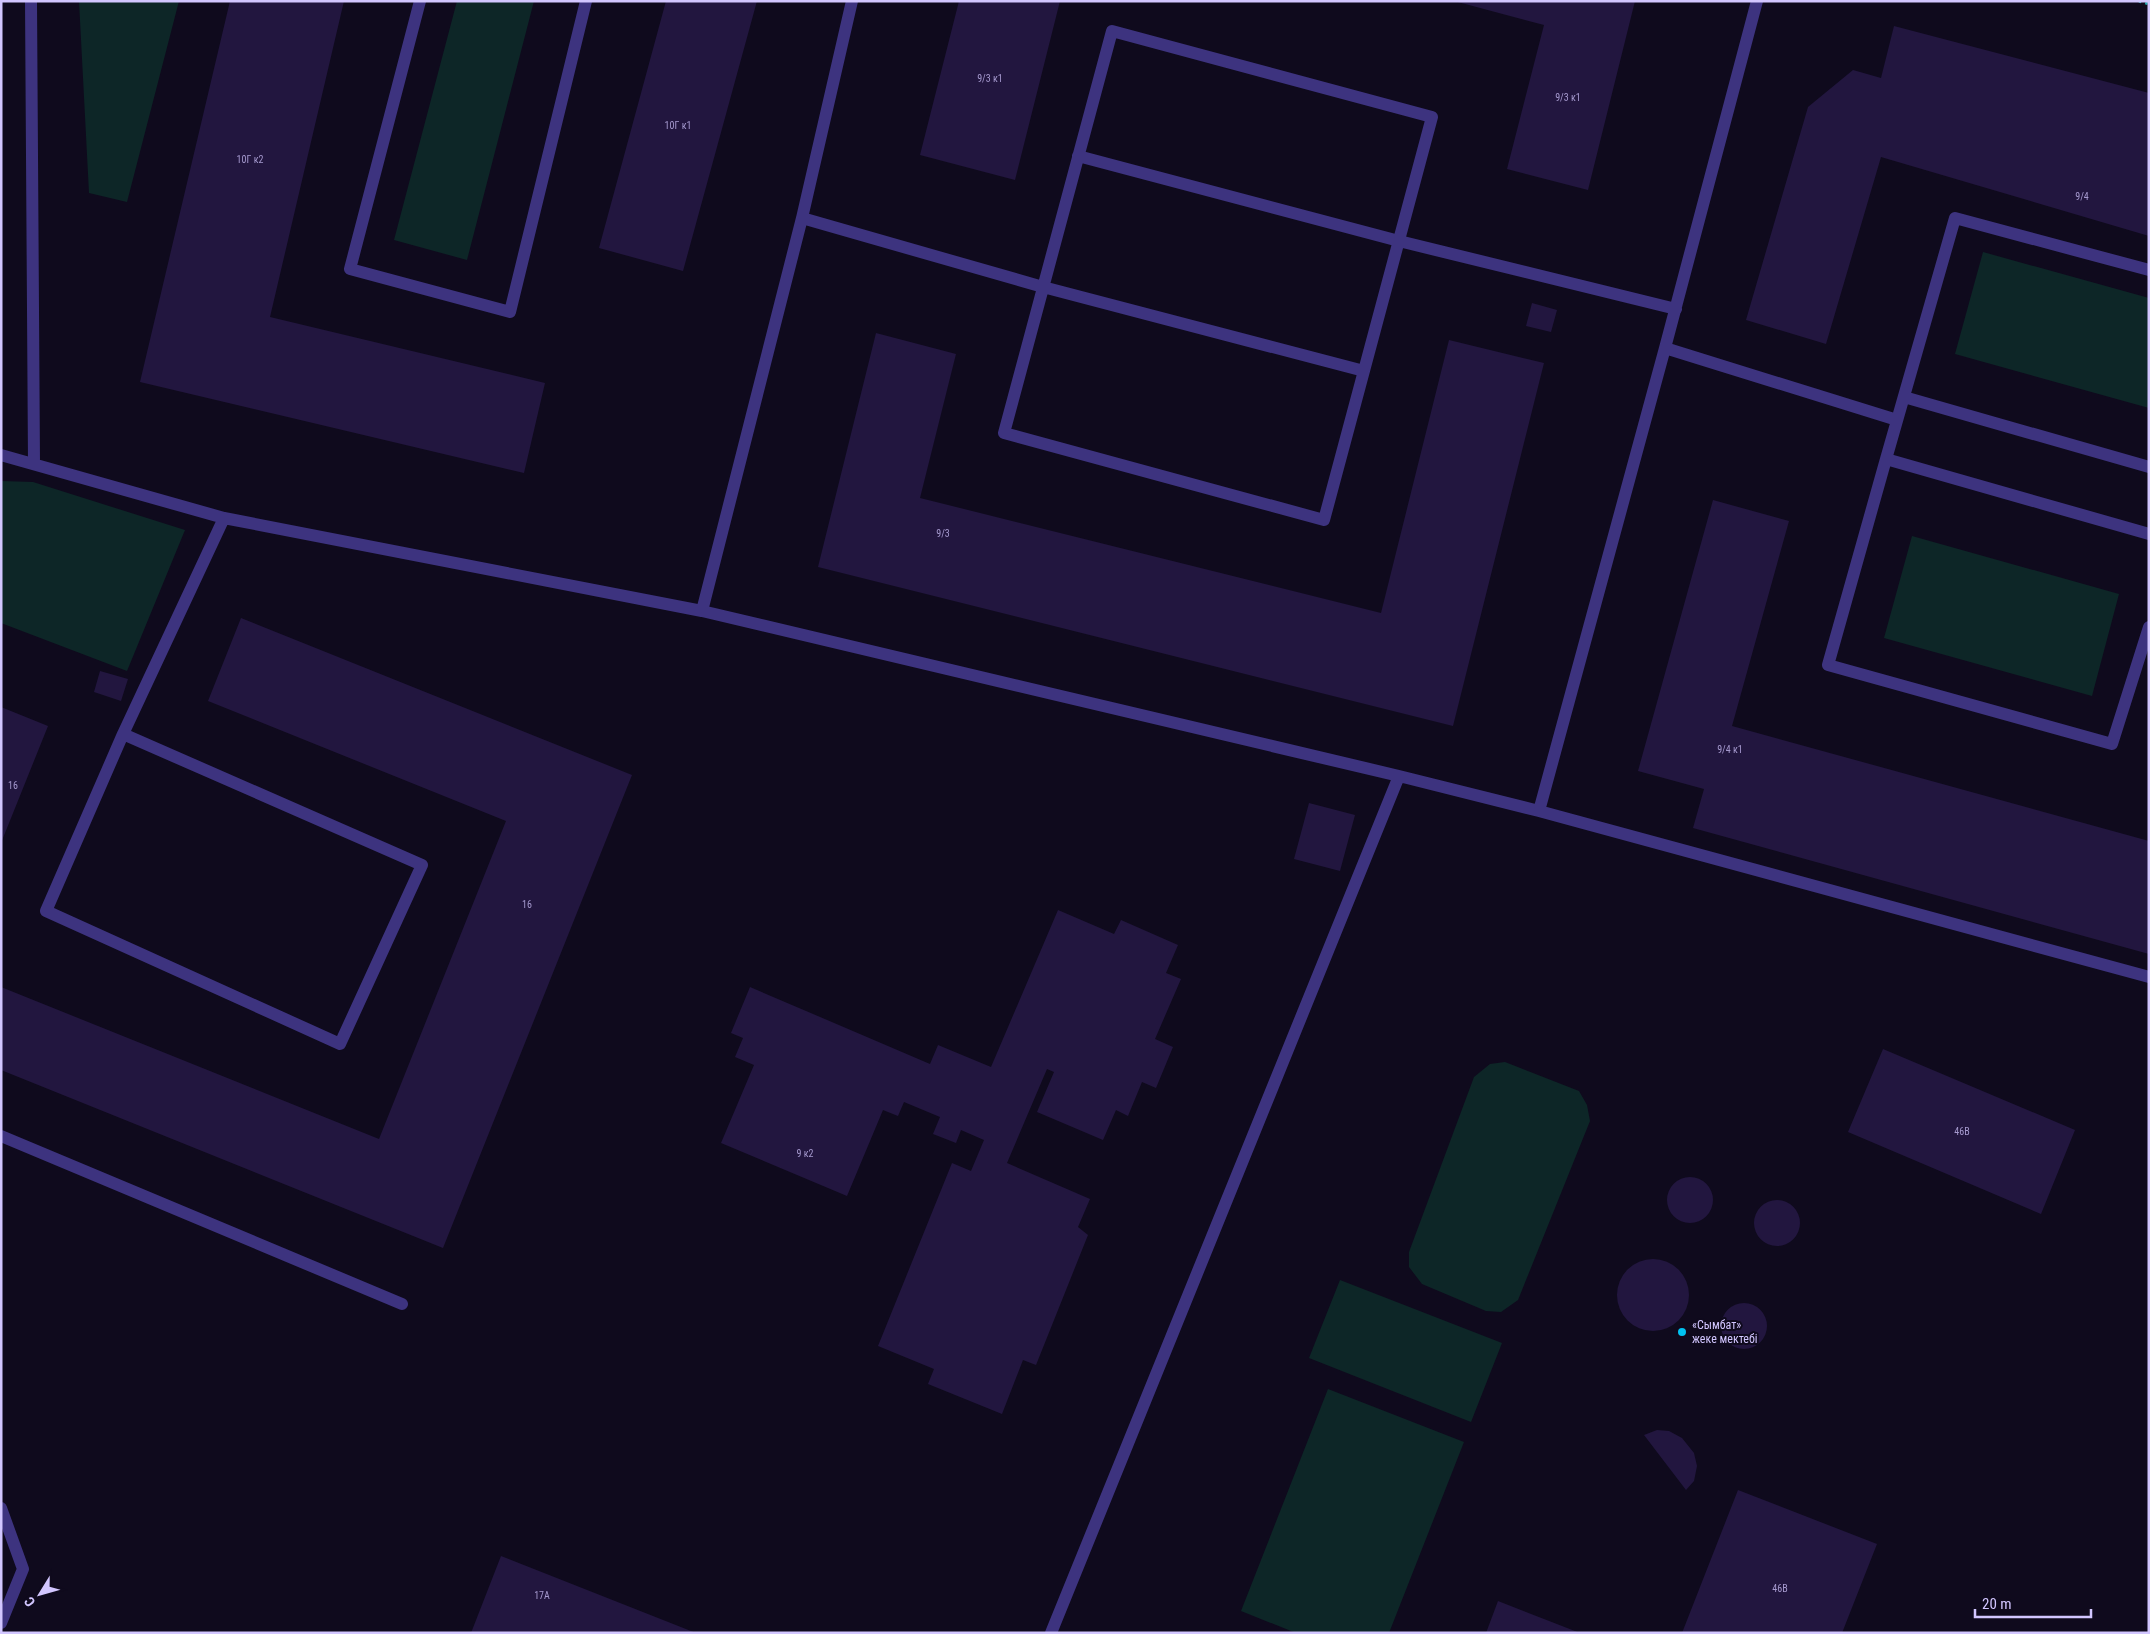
<svg xmlns="http://www.w3.org/2000/svg" width="2150" height="1634" font-family="'Roboto Condensed',sans-serif">
  <style>
    .green { fill: #0d2627 }
    .building { fill: #22163f }
    .lines { fill: none; stroke-linecap: round; stroke-linejoin: round }
    .path { stroke: #26aeb3; stroke-width: 3; stroke-dasharray: 2.5 4; stroke-linecap: butt }
    .lane { stroke: #3d337f; stroke-width: 12 }
    .poi-dot { fill: #00c2f1; stroke: #0f0a1d; stroke-width: 2 }
    .labels { text-anchor: middle; stroke-width: 4; stroke-linejoin: round; paint-order: stroke }
    .number-label { font-size: 10px; fill: #a69acf }
    .poi-label { font-size: 12px; fill: #d2c6ff; stroke: #0f0a1d; text-anchor: start }
  </style>
  <rect width="100%" height="100%" fill="#0f0a1d"/>
  <!-- green -->
  <path class="green" d="M79,1H179L127,202L89,193Z
    M457,1H534L467,260L394,240Z
    M1983,252L2149,298V408L1955,354Z
    M1,481L33,482L185,530L127,671L1,623Z
    M1912,536L2119,594L2092,696L1884,638Z
    M1505,1062L1579,1091L1587,1105L1590,1121L1518,1300L1501,1312L1486,1311L1422,1284L1409,1267V1252L1474,1077L1490,1064Z
    M1340,1280L1502,1343L1471,1422L1309,1358Z
    M1328,1389L1464,1442L1389,1633H1296L1241,1611Z"/>
  <!-- building -->
  <path class="building" d="M230,1H344L270,317L545,383L524,473L140,382Z
    M666,1H757L683,271L599,248Z
    M959,1H1060L1015,180L920,155Z
    M1454,1H1635L1588,190L1507,169L1544,25Z
    M1894,26L2149,93V236L1881,157L1826,344L1746,320L1808,107L1853,70L1881,78Z
    M1532,303L1557,310L1551,332L1526,326Z
    M876,333L956,354L920,498L1381,613L1449,340L1544,363L1453,726L818,567Z
    M1713,500L1789,521L1732,726L2149,841V954L1693,828L1704,789L1638,771Z
    M241,618L632,775L443,1248L1,1070V987L379,1139L506,821L208,701Z
    M100,671L128,679L121,701L94,692Z
    M1,707L48,726L1,843Z
    M1309,803L1355,815L1340,871L1294,859Z
    M1058,910L1114,934L1121,920L1178,945L1166,973L1181,979L1155,1039L1173,1047L1156,1088L1142,1082L1128,1116L1116,1110L1103,1140L1037,1112L1054,1072L1047,1069L1007,1163L1090,1199L1078,1227L1088,1235L1036,1365L1023,1360L1002,1414L928,1384L934,1369L878,1346L952,1163L971,1171L984,1140L961,1130L956,1143L933,1134L940,1117L904,1102L898,1116L883,1110L847,1196L721,1143L754,1065L735,1057L743,1038L731,1033L750,987L930,1064L938,1045L991,1067Z
    M1883,1049L2075,1130L2041,1214L1848,1132Z
    M1667 1200a23 23 0 1 1 46 0a23 23 0 1 1-46 0Z
    M1754 1223a23 23 0 1 1 46 0a23 23 0 1 1-46 0Z
    M1617 1295a36 36 0 1 1 72 0a36 36 0 1 1-72 0Z
    M1721 1326a23 23 0 1 1 46 0a23 23 0 1 1-46 0Z
    M1657,1430L1669,1431L1682,1438L1694,1453L1697,1466L1694,1481L1686,1490L1644,1435Z
    M1738,1490L1877,1544L1842,1633H1682Z
    M501,1556L696,1633H471Z
    M1498,1601L1580,1633H1486Z"/>
  <g class="lines">
    <!-- path -->
    <path class="path" d="M2139,1L2149,4"/>
    <!-- lane -->
    <path class="lane" d="M31,1L34,464
      M420,1L350,269L510,312L586,1
      M1757,1L1665,348L1539,811L2149,977
      M1112,31L1432,117L1324,520L1004,433Z
      M1078,156L1399,241L1676,309
      M802,218L1043,287L1364,371
      M1665,348L1897,420
      M1904,397L2149,467
      M1,455L224,518L702,611L802,218L852,1
      M1886,459L1955,218L2149,270
      M2149,534L1886,459L1828,665L2112,744L2149,627
      M702,611L1399,776L1539,811
      M123,734L422,865L340,1044L46,911L123,734L224,518
      M1,1136L402,1304
      M1,1508L23,1569L1,1623
      M1051,1633L1399,776"/>
  </g>
  <!-- markers -->
  <circle class="poi-dot" cx="1682" cy="1332" r="5"/>
  <g class="labels">
    <!-- number labels -->
    <g class="number-label">
      <text x="990" y="82">9/3 к1</text>
      <text x="1568" y="101">9/3 к1</text>
      <text x="678" y="129">10Г к1</text>
      <text x="250" y="163">10Г к2</text>
      <text x="2082" y="200">9/4</text>
      <text x="943" y="537">9/3</text>
      <text x="1730" y="753">9/4 к1</text>
      <text x="13" y="789">16</text>
      <text x="527" y="908">16</text>
      <text x="1962" y="1135">46В</text>
      <text x="805" y="1157">9 к2</text>
      <text x="1780" y="1592">46В</text>
      <text x="542" y="1599">17А</text>
    </g>
    <!-- poi labels -->
    <g class="poi-label">
      <text x="1692" y="1329">«Сымбат»<tspan x="1692" dy="14">жеке мектебі</tspan></text>
    </g>
  </g>
  <!-- border -->
  <rect width="2150" height="1634" fill="none" stroke="#d2c6ff" stroke-width="5"/>
  <!-- north arrow -->
  <g transform="translate(40 1594) rotate(233)" stroke="#0f0a1d" stroke-width="4" paint-order="stroke">
  <path d="M0-4L9 19L0 12L-9 19Z" fill="#d2c6ff"/>
  <text y="-8" font-size="14" font-weight="bold" text-anchor="middle" fill="#d2c6ff">С</text>
  </g>
  <!-- scale -->
  <path d="M1975 1609v8h116v-8" fill="none" stroke="#d2c6ff" stroke-width="2.5"/>
  <text x="1982" y="1609" font-size="15" fill="#d2c6ff" stroke="#0f0a1d" stroke-width="4" paint-order="stroke">20 m</text>
</svg>
